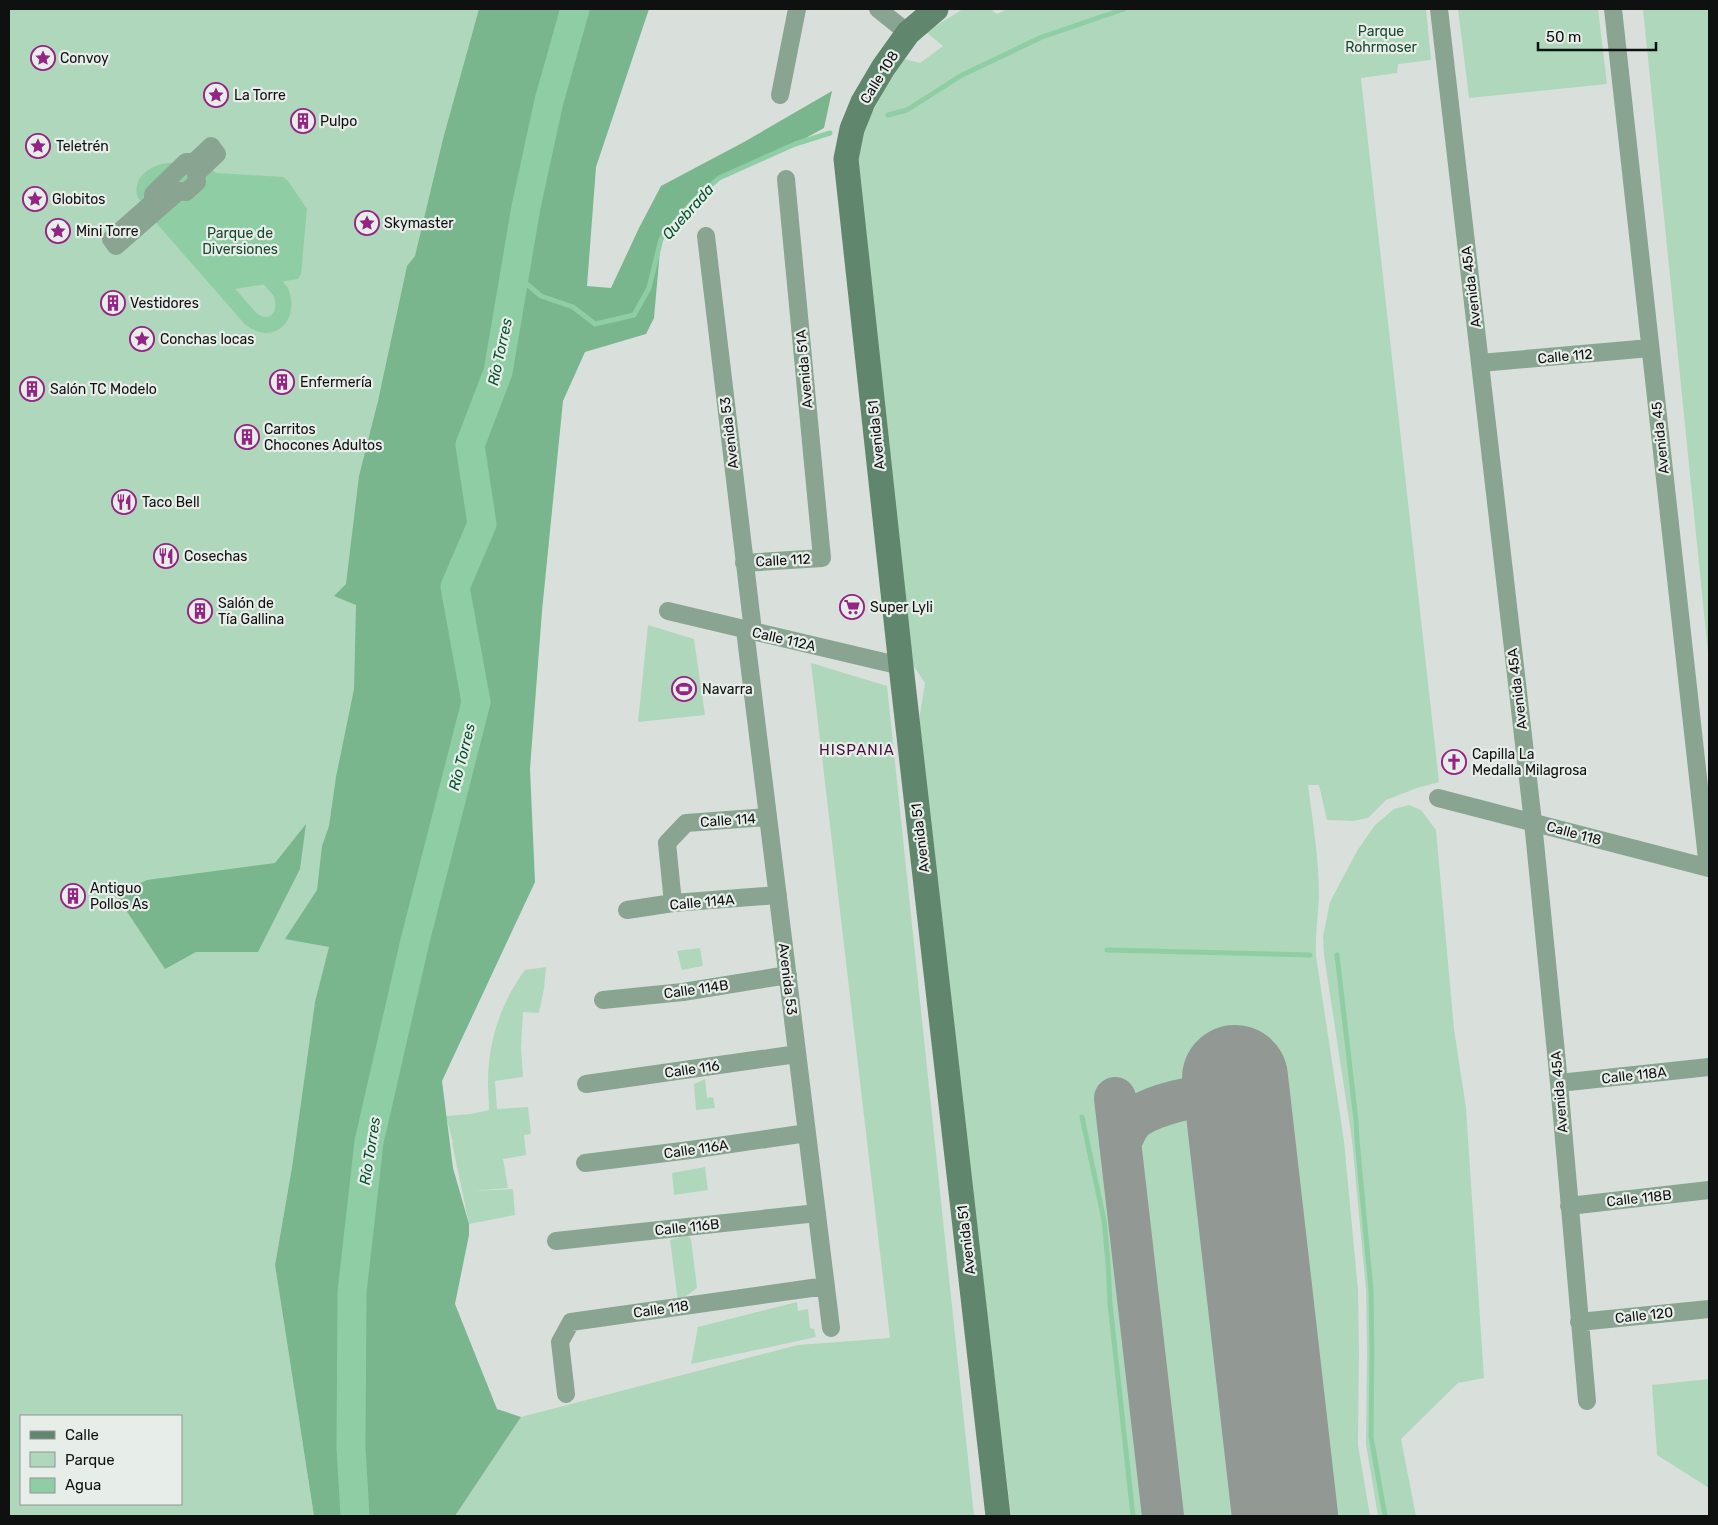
<svg xmlns="http://www.w3.org/2000/svg" width="1718" height="1525" font-family="Rubik,sans-serif">
  <style>
    .green { fill: #afd7bc; fill-rule: evenodd }
    .forest { fill: #79b68e }
    .water { fill: #8fcda4 }
    .lines { fill: none; stroke-linecap: round; stroke-linejoin: round }
    .stream { stroke: #8fcda4; stroke-width: 5 }
    .canal { stroke: #8fcda4; stroke-width: 16 }
    .river { stroke: #8fcda4; stroke-width: 29 }
    .taxiway { stroke: #929894; stroke-width: 42 }
    .runway { stroke: #929894; stroke-width: 106 }
    .street { stroke: #8aa492; stroke-width: 18 }
    .secondary { stroke: #60876d; stroke-width: 25 }
    .labels { text-anchor: middle; stroke-width: 4.5; stroke-linejoin: round; paint-order: stroke }
    .park-label { font-size: 14px; fill: #19482d; stroke: #e7ede9 }
    .poi-label { font-size: 14px; fill: #0f1110; stroke: #e7ede9; text-anchor: start }
    .street-label { font-size: 14px; fill: #0f1110; stroke: #e7ede9 }
    .water-label { font-size: 15px; font-style: italic; fill: #04522d; stroke: #e7ede9 }
    .neighbourhood-label { font-size: 15px; letter-spacing: 1px; fill: #46103d; stroke: #e7ede9 }
  </style>
  <rect width="100%" height="100%" fill="#d9e0db"/>
  <!-- green -->
  <path class="green" d="M9,9H523L345,885L315,1003L292,1167L275,1265L314,1516H9ZM21,1416H181V1504H21Z
    M963,9H991L997,14L1007,9H1426L1431,60L1398,64L1397,73L1361,78L1439,782L1417,788L1386,800L1368,818L1353,821L1327,820L1319,785H1308C1313,822 1319,860 1319,897C1318,917 1315,936 1316,956L1344,1141L1358,1290L1359,1352L1358,1445L1370,1516H1321L1270,1067L1216,1073L1129,1108V1090L1102,1092L1149,1516H1011L919,737L920,714L925,683L913,665L858,216V140L901,58L920,63L943,46L926,32Z
    M1458,9H1598L1607,84L1469,98Z
    M1643,9H1709V663Z
    M648,625L694,639L705,715L638,722Z
    M811,663L887,686L974,1516H455L521,1417L798,1345L890,1338Z
    M1409,805L1421,810L1436,830L1454,1029L1466,1108L1484,1378L1458,1383L1401,1439L1416,1516H1378L1366,1444L1367,1352L1366,1290L1352,1140L1324,955L1323,936L1330,902L1357,851L1375,825L1394,809Z
    M700,948L703,966L682,970L677,951Z
    M546,967L544,989L539,1013L523,1012L521,1048L523,1077L495,1081L497,1109L528,1107L531,1134L524,1135L526,1155L503,1159L508,1188L473,1191L513,1189L515,1215L469,1224L452,1143H453L446,1116L471,1114L489,1110C489,1101 488,1091 488,1082C488,1042 501,1002 525,970Z
    M705,1079L707,1098L713,1097L715,1108L696,1110L694,1084Z
    M1200,1109L1207,1111L1253,1516H1177L1136,1155C1140,1145 1143,1134 1151,1126C1157,1120 1190,1111 1200,1109Z
    M705,1167L708,1190L674,1195L672,1173Z
    M687,1235L691,1239L697,1288L678,1302L670,1240Z
    M797,1302L798,1311L808,1309L810,1328L814,1329L816,1337L691,1364L698,1327Z
    M1709,1379V1488L1657,1455L1652,1385Z"/>
  <!-- forest -->
  <path class="forest" d="M479,9H649L596,167L587,286L611,288L639,228L661,186L744,142L832,91L824,128L795,144L719,178L692,202L661,239L654,318L646,334L585,352L563,401L542,611L530,769L535,882L442,1081L453,1168L469,1224V1235L455,1304L497,1409L521,1417L455,1516H314L275,1265L292,1167L315,1002L329,947L285,939L317,890L322,846L329,826L336,777L354,689L356,605L334,596L346,584L359,476L378,401L407,266L415,256L443,139Z
    M306,824L300,869L258,952H196L165,969L116,895L147,880L275,863Z"/>
  <!-- water -->
  <path class="water" d="M168,163L207,165L216,173L283,177L288,181L307,209L301,274L298,279L228,290L220,289L214,285L138,198C131,178 150,165 168,163Z"/>
  <g class="lines">
    <!-- stream -->
    <path class="stream" d="M888,115L907,110L962,75L1042,37L1124,9
      M515,274L541,296L573,307L595,324L634,315L649,288L661,239L692,202L719,178L795,144L830,133
      M1107,950L1310,955
      M1337,955L1356,1120L1357,1140L1371,1290L1372,1352L1371,1437L1385,1516
      M1082,1117L1104,1220L1108,1262L1110,1304L1133,1516"/>
    <!-- canal -->
    <path class="canal" d="M162,178H178L186,182L281,292C290,316 272,336 250,318L153,207C148,195 152,186 162,178Z"/>
    <!-- river -->
    <path class="river" d="M355,1516L351,1448L352,1292L369,1142L415,941L476,702L455,587L482,524L470,445L498,372L526,207L549,101L575,9"/>
    <!-- taxiway -->
    <path class="taxiway" d="M1115,1098L1163,1516
      M1120,1143C1125,1133 1128,1123 1137,1117C1152,1106 1202,1091 1218,1100C1230,1107 1235,1120 1241,1131"/>
    <!-- runway -->
    <path class="runway" d="M1235,1078L1285,1516"/>
    <!-- street -->
    <path class="street" d="M878,9L908,33
      M1439,9L1533,822L1559,1083L1587,1401
      M1613,9L1708,868
      M780,95L797,9
      M211,146L217,154L196,174L197,182L186,192L179,191L116,246L111,239L153,202V194L186,162H194Z
      M706,236L753,631
      M1480,363L1650,348
      M744,563L822,558L786,179
      M668,611L901,666
      M745,630L831,1328
      M1438,798L1709,868
      M673,903L667,843L686,823L768,817
      M627,910L673,903L778,895
      M603,1000L683,992L788,975
      M1559,1083L1709,1067
      M586,1084L797,1054
      M585,1163L690,1150L807,1133
      M1569,1206L1709,1190
      M556,1241L817,1213
      M1579,1322L1709,1309
      M566,1394L560,1342L571,1322L826,1286"/>
    <!-- secondary -->
    <path class="secondary" d="M936,9L908,33L883,68L863,102L852,129L846,159L901,666L998,1516"/>
  </g>
  <!-- icons -->
  <defs>
    <symbol id="sight-ring" viewBox="-11 -11 22 22"><circle r="9.5" fill="#e7ede9" stroke="#942383" stroke-width="1.5"/><path d="M0-6L1.8-2.2L6-1.7L2.9 1.2L3.7 5.4L0 3.3L-3.7 5.4L-2.9 1.2L-6-1.7L-1.8-2.2Z" fill="#942383"/></symbol>
    <symbol id="building-ring" viewBox="-11 -11 22 22"><circle r="9.5" fill="#e7ede9" stroke="#942383" stroke-width="1.5"/><path d="M-4-6H4V6H1V3H-1V6H-4ZM-2.5-4.3h1.7v1.8h-1.7ZM.8-4.3h1.7v1.8H.8ZM-2.5-1h1.7V.8h-1.7ZM.8-1h1.7V.8H.8Z" fill="#942383"/></symbol>
    <symbol id="restaurant-ring" viewBox="-11 -11 22 22"><circle r="9.5" fill="#e7ede9" stroke="#942383" stroke-width="1.5"/><path d="M-5-6h1v4h1v-4h1v4h1v-4h1v5L-1.5 .5V6h-2V.5L-5-1ZM5-6V6H3V1.5H1.5Q1.5-4 5-6Z" fill="#942383"/></symbol>
    <symbol id="supermarket-ring" viewBox="-11 -11 22 22"><circle r="9.5" fill="#e7ede9" stroke="#942383" stroke-width="1.5"/><path d="M-6-5.5h2.5l.6 2H6L4.5 2H-2.5L-4.4-4H-6ZM-1.5 3.2a1.3 1.3 0 1 0 .1 0ZM3 3.2a1.3 1.3 0 1 0 .1 0Z" fill="#942383"/></symbol>
    <symbol id="stadium-ring" viewBox="-11 -11 22 22"><circle r="9.5" fill="#e7ede9" stroke="#942383" stroke-width="1.5"/><path d="M0-5a6.5 5 0 1 0 0 10a6.5 5 0 1 0 0-10ZM-3.5-1.8h7v3.6h-7Z" fill="#942383"/></symbol>
    <symbol id="church-ring" viewBox="-11 -11 22 22"><circle r="9.5" fill="#e7ede9" stroke="#942383" stroke-width="1.5"/><path d="M-1.2-6h2.4v3.5h3.3v2.4h-3.3V6h-2.4V-.1h-3.3v-2.4h3.3Z" fill="#942383"/></symbol>
  </defs>
  <g fill-rule="evenodd">
    <use href="#sight-ring" x="29" y="44" width="28" height="28"/>
    <use href="#sight-ring" x="202" y="81" width="28" height="28"/>
    <use href="#building-ring" x="289" y="107" width="28" height="28"/>
    <use href="#sight-ring" x="24" y="132" width="28" height="28"/>
    <use href="#sight-ring" x="21" y="185" width="28" height="28"/>
    <use href="#sight-ring" x="353" y="209" width="28" height="28"/>
    <use href="#sight-ring" x="44" y="217" width="28" height="28"/>
    <use href="#building-ring" x="99" y="289" width="28" height="28"/>
    <use href="#sight-ring" x="128" y="325" width="28" height="28"/>
    <use href="#building-ring" x="268" y="368" width="28" height="28"/>
    <use href="#building-ring" x="18" y="375" width="28" height="28"/>
    <use href="#building-ring" x="233" y="423" width="28" height="28"/>
    <use href="#restaurant-ring" x="110" y="488" width="28" height="28"/>
    <use href="#restaurant-ring" x="152" y="542" width="28" height="28"/>
    <use href="#supermarket-ring" x="838" y="593" width="28" height="28"/>
    <use href="#building-ring" x="186" y="597" width="28" height="28"/>
    <use href="#stadium-ring" x="670" y="675" width="28" height="28"/>
    <use href="#church-ring" x="1440" y="748" width="28" height="28"/>
    <use href="#building-ring" x="59" y="882" width="28" height="28"/>
  </g>
  <g class="labels">
    <!-- park labels -->
    <g class="park-label">
      <text x="1381" y="36">Parque<tspan x="1381" dy="16">Rohrmoser</tspan></text>
      <text x="240" y="238">Parque de<tspan x="240" dy="16">Diversiones</tspan></text>
    </g>
    <!-- poi labels -->
    <g class="poi-label">
      <text x="60" y="63">Convoy</text>
      <text x="234" y="100">La Torre</text>
      <text x="320" y="126">Pulpo</text>
      <text x="56" y="151">Teletrén</text>
      <text x="52" y="204">Globitos</text>
      <text x="384" y="228">Skymaster</text>
      <text x="76" y="236">Mini Torre</text>
      <text x="130" y="308">Vestidores</text>
      <text x="160" y="344">Conchas locas</text>
      <text x="300" y="387">Enfermería</text>
      <text x="50" y="394">Salón TC Modelo</text>
      <text x="264" y="434">Carritos<tspan x="264" dy="16">Chocones Adultos</tspan></text>
      <text x="142" y="507">Taco Bell</text>
      <text x="184" y="561">Cosechas</text>
      <text x="218" y="608">Salón de<tspan x="218" dy="16">Tía Gallina</tspan></text>
      <text x="870" y="612">Super Lyli</text>
      <text x="702" y="694">Navarra</text>
      <text x="1472" y="759">Capilla La<tspan x="1472" dy="16">Medalla Milagrosa</tspan></text>
      <text x="90" y="893">Antiguo<tspan x="90" dy="16">Pollos As</tspan></text>
    </g>
    <!-- street labels -->
    <g class="street-label">
      <text transform="translate(879 77) rotate(-58)" y="5">Calle 108</text>
      <text transform="translate(1471 287) rotate(-97)" y="5">Avenida 45A</text>
      <text transform="translate(1565 356) rotate(-5)" y="5">Calle 112</text>
      <text transform="translate(804 369) rotate(-95)" y="5">Avenida 51A</text>
      <text transform="translate(729 433) rotate(-97)" y="5">Avenida 53</text>
      <text transform="translate(876 435) rotate(-96)" y="5">Avenida 51</text>
      <text transform="translate(1660 438) rotate(-96)" y="5">Avenida 45</text>
      <text transform="translate(783 560) rotate(-3)" y="5">Calle 112</text>
      <text transform="translate(784 639) rotate(13)" y="5">Calle 112A</text>
      <text transform="translate(1517 689) rotate(-97)" y="5">Avenida 45A</text>
      <text transform="translate(728 820) rotate(-4)" y="5">Calle 114</text>
      <text transform="translate(1574 833) rotate(15)" y="5">Calle 118</text>
      <text transform="translate(920 838) rotate(-97)" y="5">Avenida 51</text>
      <text transform="translate(702 902) rotate(-5)" y="5">Calle 114A</text>
      <text transform="translate(788 979) rotate(83)" y="5">Avenida 53</text>
      <text transform="translate(696 989) rotate(-8)" y="5">Calle 114B</text>
      <text transform="translate(692 1069) rotate(-8)" y="5">Calle 116</text>
      <text transform="translate(1634 1075) rotate(-6)" y="5">Calle 118A</text>
      <text transform="translate(1559 1092) rotate(-95)" y="5">Avenida 45A</text>
      <text transform="translate(696 1149) rotate(-8)" y="5">Calle 116A</text>
      <text transform="translate(1639 1198) rotate(-6)" y="5">Calle 118B</text>
      <text transform="translate(687 1227) rotate(-6)" y="5">Calle 116B</text>
      <text transform="translate(966 1240) rotate(-97)" y="5">Avenida 51</text>
      <text transform="translate(661 1309) rotate(-8)" y="5">Calle 118</text>
      <text transform="translate(1644 1315) rotate(-6)" y="5">Calle 120</text>
    </g>
    <!-- water labels -->
    <g class="water-label">
      <text transform="translate(688 212) rotate(-48)" y="5">Quebrada</text>
      <text transform="translate(500 352) rotate(-78)" y="5">Río Torres</text>
      <text transform="translate(462 757) rotate(-76)" y="5">Río Torres</text>
      <text transform="translate(370 1151) rotate(-81)" y="5">Río Torres</text>
    </g>
    <!-- neighbourhood labels -->
    <g class="neighbourhood-label">
      <text x="857" y="755">HISPANIA</text>
    </g>
  </g>
  <!-- border -->
  <rect width="1718" height="1525" fill="none" stroke="#0f1110" stroke-width="20"/>
  <!-- legend -->
  <rect x="20" y="1415" width="162" height="90" fill="#e7ede9" stroke="#919592"/>
  <rect x="30" y="1431" width="25" height="8" fill="#60876d" stroke="#919592"/>
  <text x="65" y="1440" font-size="15" fill="#0f1110">Calle</text>
  <rect x="30" y="1452" width="25" height="15" fill="#afd7bc" stroke="#919592"/>
  <text x="65" y="1465" font-size="15" fill="#0f1110">Parque</text>
  <rect x="30" y="1478" width="25" height="15" fill="#8fcda4" stroke="#919592"/>
  <text x="65" y="1490" font-size="15" fill="#0f1110">Agua</text>
  <!-- scale -->
  <path d="M1538 42v8h118v-8" fill="none" stroke="#0f1110" stroke-width="2.5"/>
  <text x="1546" y="42" font-size="15" fill="#0f1110" stroke="#e7ede9" stroke-width="4" paint-order="stroke">50 m</text>
</svg>
